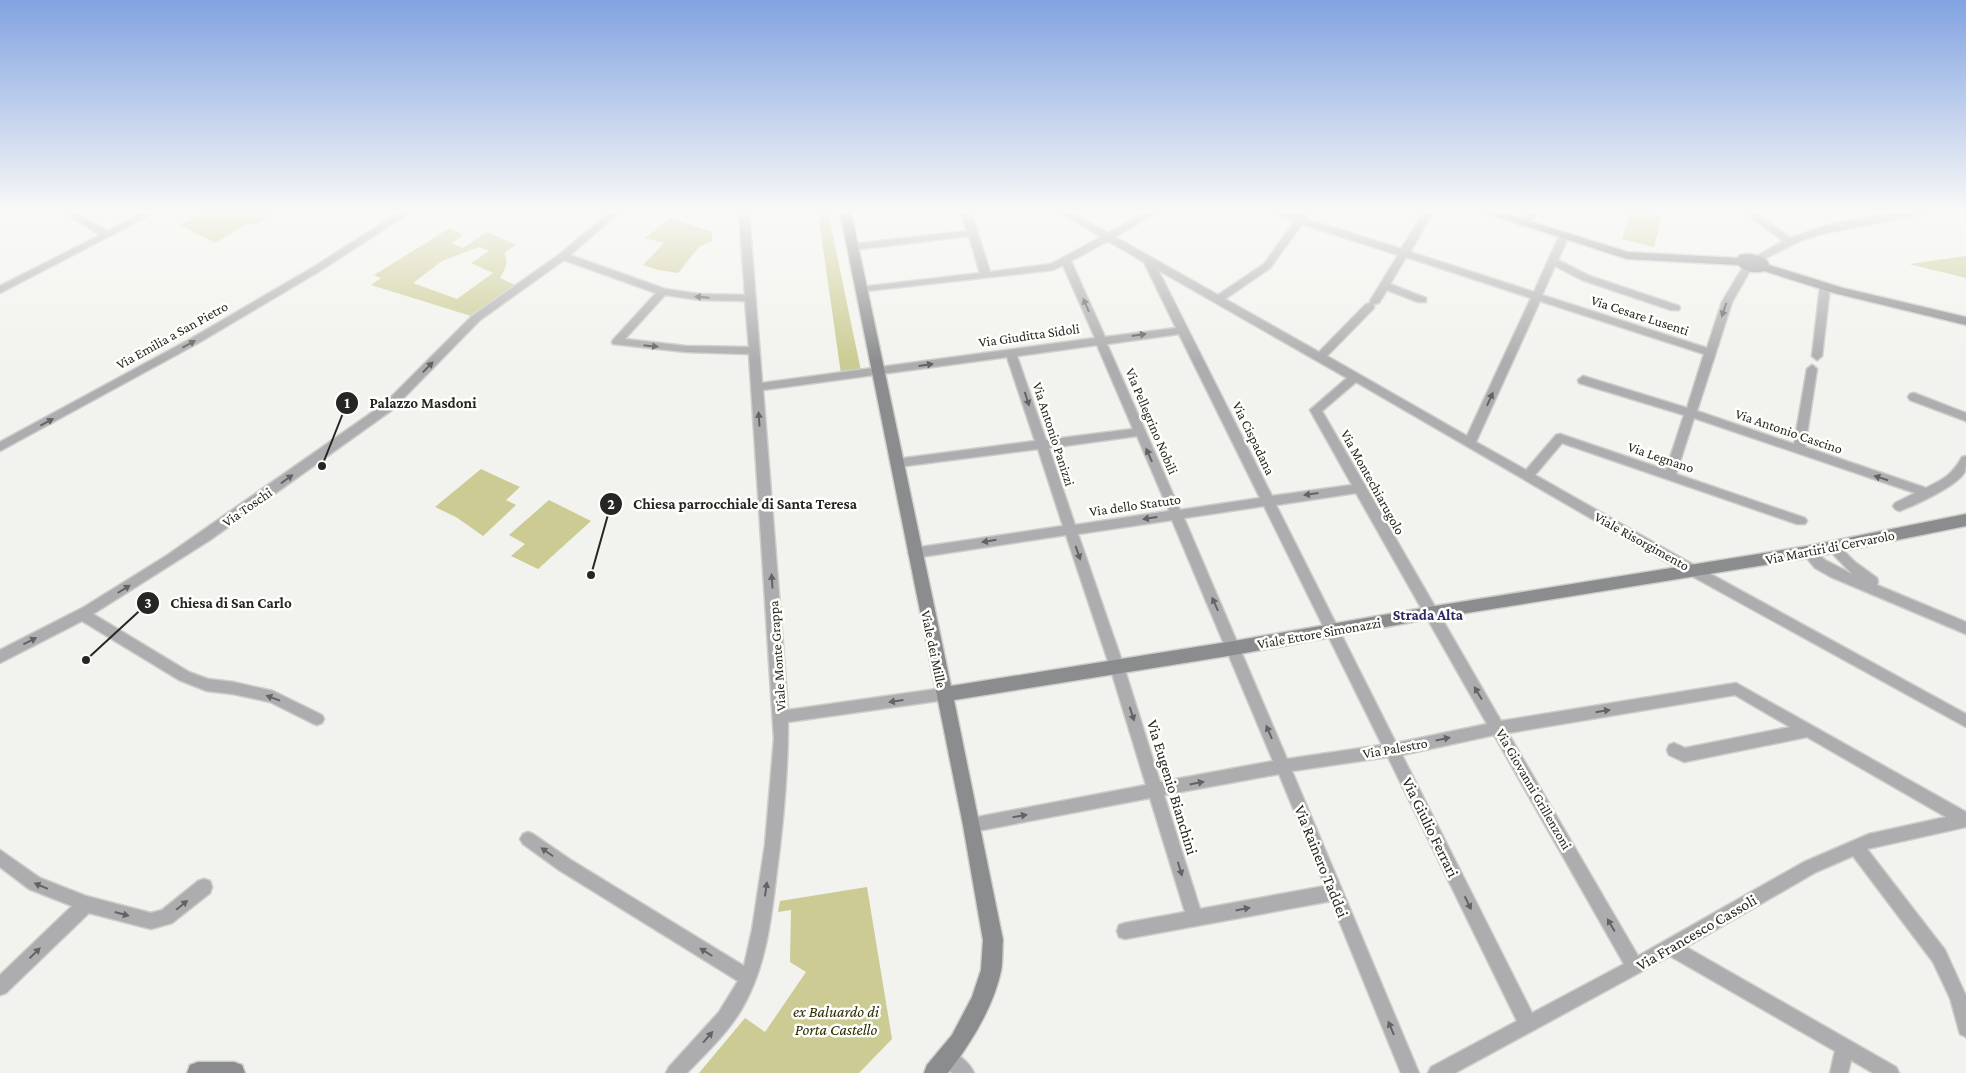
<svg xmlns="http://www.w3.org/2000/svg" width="1966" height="1073" font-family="'Crimson Pro',serif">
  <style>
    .green { fill: #cbcb93; fill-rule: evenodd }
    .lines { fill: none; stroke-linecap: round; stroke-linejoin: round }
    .street-casing { stroke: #cdcdca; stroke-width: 3 }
    .secondary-casing { stroke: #cdcdca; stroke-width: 3 }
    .street { fill: #adadaf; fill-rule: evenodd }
    .secondary { fill: #8b8c8e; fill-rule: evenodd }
    .oneway { fill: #636363 }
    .labels { text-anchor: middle; stroke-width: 5; stroke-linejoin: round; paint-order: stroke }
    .street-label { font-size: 14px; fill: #262624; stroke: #fffffb }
    .neighbourhood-label { font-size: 15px; font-weight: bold; fill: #2d2964; stroke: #fffffb }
    .near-street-label { font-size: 16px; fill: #262624; stroke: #fffffb }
    .near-park-label { font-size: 16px; font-style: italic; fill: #2b2b03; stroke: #fffffb }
    .leader { fill: none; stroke: #262624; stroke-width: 2 }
    .callout-dot { fill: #262624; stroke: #fffffb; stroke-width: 2 }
    .mark-label { font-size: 15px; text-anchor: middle; font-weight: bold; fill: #fff }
    .callout-label { font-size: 15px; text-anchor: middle; font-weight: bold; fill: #262624; stroke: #fffffb; stroke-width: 5; stroke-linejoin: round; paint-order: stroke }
  </style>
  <rect width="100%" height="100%" fill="#f2f2ee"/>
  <!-- green -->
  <path class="green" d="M206,212H276L255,225L249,223L215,243L180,225Z
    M818,212H828L861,371L841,374Z
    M1630,212H1649L1662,216L1654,247L1622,239Z
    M671,218L712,232V241L699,247L678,273L658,270L643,265L664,243L645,238Z
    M450,228L463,235L452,243L463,248L487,232L516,245L504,253C510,261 504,271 500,278L515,285L471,316L371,285L381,278L374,275ZM479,247L489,251L471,263L493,273L457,299L413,283L442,261Z
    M1966,256V278L1909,264Z
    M481,469L520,487L506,500L516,505L483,536L456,517L435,507Z
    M549,500L591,521L538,569L511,556L525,544L509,535Z
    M867,887L892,1039L859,1073H699L745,1018L765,1032L806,972L790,962L791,910L778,912L780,901Z"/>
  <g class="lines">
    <defs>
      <path id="street" d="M63,212H75L107,231L143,212L152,214L0,293V286L100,235Z
        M400,212H411L318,272L200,342L0,451V442L192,338L312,268Z
        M610,212H620L570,255L665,289L700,294L745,295L739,212H749L762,383L1095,338L1063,265L1053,270L857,292L856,290L861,287L980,273L969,236L852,250L847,247L852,244L967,231L961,212H971L990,272L1051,264L1101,237L1059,212H1071L1108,233L1146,212H1158L1115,237L1218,295L1264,264L1295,221L1272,212H1287L1298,216L1301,212H1310L1306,219L1401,249L1424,212H1433L1410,252L1534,292L1559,236L1564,233L1569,236L1558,260L1590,276L1679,306L1680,308L1679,310H1671L1582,280L1555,266L1542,295L1707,348L1722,302L1744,265H1750L1752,267L1732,302L1697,411L1794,444L1807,369L1812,365L1817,369L1805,447L1926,488C1944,479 1952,475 1962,457L1966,456C1966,461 1966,467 1965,471C1960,485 1913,506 1899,511L1895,509L1893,506L1895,503L1915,493L1694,418L1676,474L1805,518L1807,521L1805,524H1797L1562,443L1535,475L1676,555L1966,714V727L1668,563L1356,382L1322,411L1501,721L1736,683L1966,812V827L1867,849L1945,950L1966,996V1037L1960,1034L1950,998L1933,962L1853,856L1816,872L1686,947L1896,1067L1899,1073H1873L1851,1060L1848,1073H1830L1835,1051L1670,956L1455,1073H1428L1431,1067L1517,1021L1388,757L1292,771L1419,1073H1401L1331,901L1125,939L1119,937L1117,931L1119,925L1125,923L1185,912L1150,798L972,832L967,830L964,825L967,820L972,818L1146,785L1110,667L1066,535L914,558L910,556L908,553L910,550L914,548L1063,526L1038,449L897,467L891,463L897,459L1035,441L1007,357L763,390L788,710L944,688L949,690L951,694L949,698L944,700L788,722C788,774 783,826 776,878C771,920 766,964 745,1003C731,1030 708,1051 687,1073H666L669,1067L719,1012L738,981L559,870L523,844L520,839L523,834L528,832L533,834L571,860L744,966L752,930L765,845L774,739L749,354L686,352L613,344L612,342L613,340L656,293L564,260L480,320L392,410L210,540L93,614L189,672L208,679L233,682L273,691L322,715L324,719L322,723L317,725L312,723L270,702L233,694L207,691L179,680L82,621L0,663V650L84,607L166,556L384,404L472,316L560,254ZM1302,224L1398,255L1370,301L1371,303L1366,304L1319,352L1225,299L1270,268ZM1108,241L1144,262L1176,328L1105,337L1071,261ZM1406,257L1531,298L1467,436L1327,356L1374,308V304L1379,303L1387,290L1418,302H1426V298L1390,284ZM1158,270L1347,378L1310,410L1352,485L1272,496ZM665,295L700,300L745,301L749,347L686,346L625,339ZM1540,301L1704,354L1687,408L1583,376L1578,380L1579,383L1684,415L1666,470L1560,434L1556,435L1526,470L1476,442ZM1179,334L1260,498L1180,510L1107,344ZM1097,345L1133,429L1046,440L1017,356ZM1137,436L1169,511L1075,525L1049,448ZM1356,493L1487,724L1396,743L1276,505ZM1264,506L1382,745L1287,759L1184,518ZM1172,520L1273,761L1160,782L1124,667L1078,534ZM1735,695L1790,727L1685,748L1674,743L1669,745L1667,750L1669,755L1684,762L1807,737L1946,817L1869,834L1804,862L1638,956L1508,733ZM1494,735L1624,964L1532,1013L1402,755ZM1279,774L1325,886L1200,909L1164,795Z
        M1528,212H1538L1526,226H1520L1518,224Z
        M1743,212H1754L1791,238C1835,220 1885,212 1932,212L1821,234L1800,241L1758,262L1753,259L1755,257L1783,241Z
        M1825,284L1830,287L1822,356L1817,360L1812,356L1820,287Z
        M1914,393L1966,413V421L1910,400L1908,397L1910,394Z
        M1833,542L1837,544L1855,562L1877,578L1878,582L1877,585L1966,622V634L1831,577L1815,568L1802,552L1804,549H1812L1825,560L1852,574L1829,550L1827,547L1829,544Z
        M0,850L40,878L86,896L151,913L162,910L198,881L204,879L210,881L212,887L210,893L172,923L151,929L89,913L6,993L0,995V975L72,906L29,889L0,867Z
        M947,1048C957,1053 970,1063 974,1073H952L941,1063L938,1057L941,1051Z"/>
      <path id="secondary" d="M840,212H851L951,686L1234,641L1429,607L1808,546L1966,514V526L1808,558L1429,619L1234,655L954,700L1003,940C1002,950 1003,961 1001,971C993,1008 971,1043 948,1073H924L927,1065L952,1035L972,997L981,970L983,940L963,825Z
        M1482,212H1500L1628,252L1737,258L1740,255C1750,252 1759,256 1767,260L1769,265L1843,288L1966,317V325L1834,293L1764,271C1754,274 1746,272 1738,265L1627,259Z
        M198,1062H234L242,1065L245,1073H187L190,1065Z"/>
    </defs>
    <!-- street casing -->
    <use href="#street" class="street-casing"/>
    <!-- secondary casing -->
    <use href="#secondary" class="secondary-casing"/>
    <!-- street -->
    <use href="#street" class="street"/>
    <!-- secondary -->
    <use href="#secondary" class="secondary"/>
  </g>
  <!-- one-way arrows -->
  <defs><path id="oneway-solid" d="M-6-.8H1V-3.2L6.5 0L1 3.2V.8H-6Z" transform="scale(1.25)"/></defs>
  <g class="oneway">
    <use href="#oneway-solid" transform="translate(702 297) rotate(-175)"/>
    <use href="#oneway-solid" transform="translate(1086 305) rotate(-114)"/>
    <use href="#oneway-solid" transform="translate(1724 310) rotate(109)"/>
    <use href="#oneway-solid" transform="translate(1139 335) rotate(-8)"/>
    <use href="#oneway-solid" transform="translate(189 344) rotate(-29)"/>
    <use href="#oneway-solid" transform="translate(651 346) rotate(6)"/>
    <use href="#oneway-solid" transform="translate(926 365) rotate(-8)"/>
    <use href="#oneway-solid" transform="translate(428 367) rotate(-46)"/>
    <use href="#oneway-solid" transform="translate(1027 399) rotate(72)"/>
    <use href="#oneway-solid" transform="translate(1490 399) rotate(-66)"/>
    <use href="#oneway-solid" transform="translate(759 419) rotate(-94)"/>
    <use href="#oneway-solid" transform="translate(47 422) rotate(-28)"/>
    <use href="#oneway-solid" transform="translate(1149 455) rotate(-114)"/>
    <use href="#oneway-solid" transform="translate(1881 478) rotate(-162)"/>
    <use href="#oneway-solid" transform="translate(287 479) rotate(-36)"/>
    <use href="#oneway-solid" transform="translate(1311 494) rotate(172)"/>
    <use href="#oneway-solid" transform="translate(1150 518) rotate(172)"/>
    <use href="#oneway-solid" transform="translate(989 541) rotate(171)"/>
    <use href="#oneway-solid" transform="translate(1078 553) rotate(71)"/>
    <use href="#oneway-solid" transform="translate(772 581) rotate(-94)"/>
    <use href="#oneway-solid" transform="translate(124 589) rotate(-32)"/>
    <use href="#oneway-solid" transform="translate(1215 604) rotate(-114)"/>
    <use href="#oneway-solid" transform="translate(30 641) rotate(-27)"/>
    <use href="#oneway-solid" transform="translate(1478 693) rotate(-121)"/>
    <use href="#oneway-solid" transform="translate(273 698) rotate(-160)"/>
    <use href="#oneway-solid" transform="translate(896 701) rotate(172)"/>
    <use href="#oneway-solid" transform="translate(1603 711) rotate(-9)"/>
    <use href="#oneway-solid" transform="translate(1132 714) rotate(72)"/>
    <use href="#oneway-solid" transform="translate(1269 732) rotate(-113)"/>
    <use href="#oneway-solid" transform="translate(1443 739) rotate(-12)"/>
    <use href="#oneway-solid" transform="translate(1197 783) rotate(-11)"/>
    <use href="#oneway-solid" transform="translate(1020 816) rotate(-10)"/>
    <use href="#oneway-solid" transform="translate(547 852) rotate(-145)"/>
    <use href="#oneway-solid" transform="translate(1180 869) rotate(73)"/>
    <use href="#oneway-solid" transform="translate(41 886) rotate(-157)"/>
    <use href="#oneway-solid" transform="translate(766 889) rotate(-82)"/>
    <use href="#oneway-solid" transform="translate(1468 903) rotate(64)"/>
    <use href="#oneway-solid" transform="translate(182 905) rotate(-39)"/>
    <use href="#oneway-solid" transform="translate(1243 909) rotate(-11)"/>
    <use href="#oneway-solid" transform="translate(122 914) rotate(15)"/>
    <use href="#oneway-solid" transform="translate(1611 925) rotate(-120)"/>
    <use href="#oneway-solid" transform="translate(706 952) rotate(-148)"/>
    <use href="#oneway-solid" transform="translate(35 953) rotate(-44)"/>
    <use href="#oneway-solid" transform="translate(1391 1028) rotate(-113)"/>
    <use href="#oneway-solid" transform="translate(708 1037) rotate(-49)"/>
  </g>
  <!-- sky -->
  <linearGradient id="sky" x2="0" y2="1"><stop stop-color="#82a3e1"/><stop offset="0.58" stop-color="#f9f9f7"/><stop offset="1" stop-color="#f9f9f7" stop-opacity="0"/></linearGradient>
  <rect width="1966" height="363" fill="url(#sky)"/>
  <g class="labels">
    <!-- street labels -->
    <g class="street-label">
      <text transform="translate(1640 315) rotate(18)" y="5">Via Cesare Lusenti</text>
      <text transform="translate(172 335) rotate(-29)" y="5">Via Emilia a San Pietro</text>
      <text transform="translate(1029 335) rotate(-8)" y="5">Via Giuditta Sidoli</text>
      <text transform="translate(1152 421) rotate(67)" y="5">Via Pellegrino Nobili</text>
      <text transform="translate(1789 431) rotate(19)" y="5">Via Antonio Cascino</text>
      <text transform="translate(1054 434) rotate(72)" y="5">Via Antonio Panizzi</text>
      <text transform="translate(1254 438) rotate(64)" y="5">Via Cispadana</text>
      <text transform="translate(1661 457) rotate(19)" y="5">Via Legnano</text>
      <text transform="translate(1373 482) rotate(61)" y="5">Via Montechiarugolo</text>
      <text transform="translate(1135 505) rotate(-8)" y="5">Via dello Statuto</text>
      <text transform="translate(247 507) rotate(-35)" y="5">Via Toschi</text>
      <text transform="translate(1642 541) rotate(29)" y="5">Viale Risorgimento</text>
      <text transform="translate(1830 547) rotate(-11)" y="5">Via Martiri di Cervarolo</text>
      <text transform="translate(1319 633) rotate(-10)" y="5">Viale Ettore Simonazzi</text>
      <text transform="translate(934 649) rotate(78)" y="5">Viale dei Mille</text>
      <text transform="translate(777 656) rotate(-94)" y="5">Viale Monte Grappa</text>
      <text transform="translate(1395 748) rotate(-10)" y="5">Via Palestro</text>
      <text transform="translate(1534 789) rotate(60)" y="5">Via Giovanni Grillenzoni</text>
    </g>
    <!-- neighbourhood labels -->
    <g class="neighbourhood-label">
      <text x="1428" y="620">Strada Alta</text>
    </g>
    <!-- near-street labels -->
    <g class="near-street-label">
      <text transform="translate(1173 787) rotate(73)" y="6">Via Eugenio Bianchini</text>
      <text transform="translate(1431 827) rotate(64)" y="6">Via Giulio Ferrari</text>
      <text transform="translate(1322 861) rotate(68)" y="6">Via Rainero Taddei</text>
      <text transform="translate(1696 932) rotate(-30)" y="6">Via Francesco Cassoli</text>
    </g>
    <!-- near-park labels -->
    <g class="near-park-label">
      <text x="836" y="1017">ex Baluardo di<tspan x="836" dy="18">Porta Castello</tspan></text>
    </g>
  </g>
  <!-- callouts -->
  <path class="leader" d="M322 466L347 403M591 575L611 504M86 660L148 603"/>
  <g class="callout-dot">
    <circle cx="322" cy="466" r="5"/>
    <circle cx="591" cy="575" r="5"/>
    <circle cx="86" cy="660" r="5"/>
    <circle cx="347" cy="403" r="12"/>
    <circle cx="611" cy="504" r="12"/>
    <circle cx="148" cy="603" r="12"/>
  </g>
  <g class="mark-label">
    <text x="347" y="408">1</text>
    <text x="611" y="509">2</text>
    <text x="148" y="608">3</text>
  </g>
  <g class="callout-label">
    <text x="423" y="408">Palazzo Masdoni</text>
    <text x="745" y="509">Chiesa parrocchiale di Santa Teresa</text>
    <text x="231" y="608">Chiesa di San Carlo</text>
  </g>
</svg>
